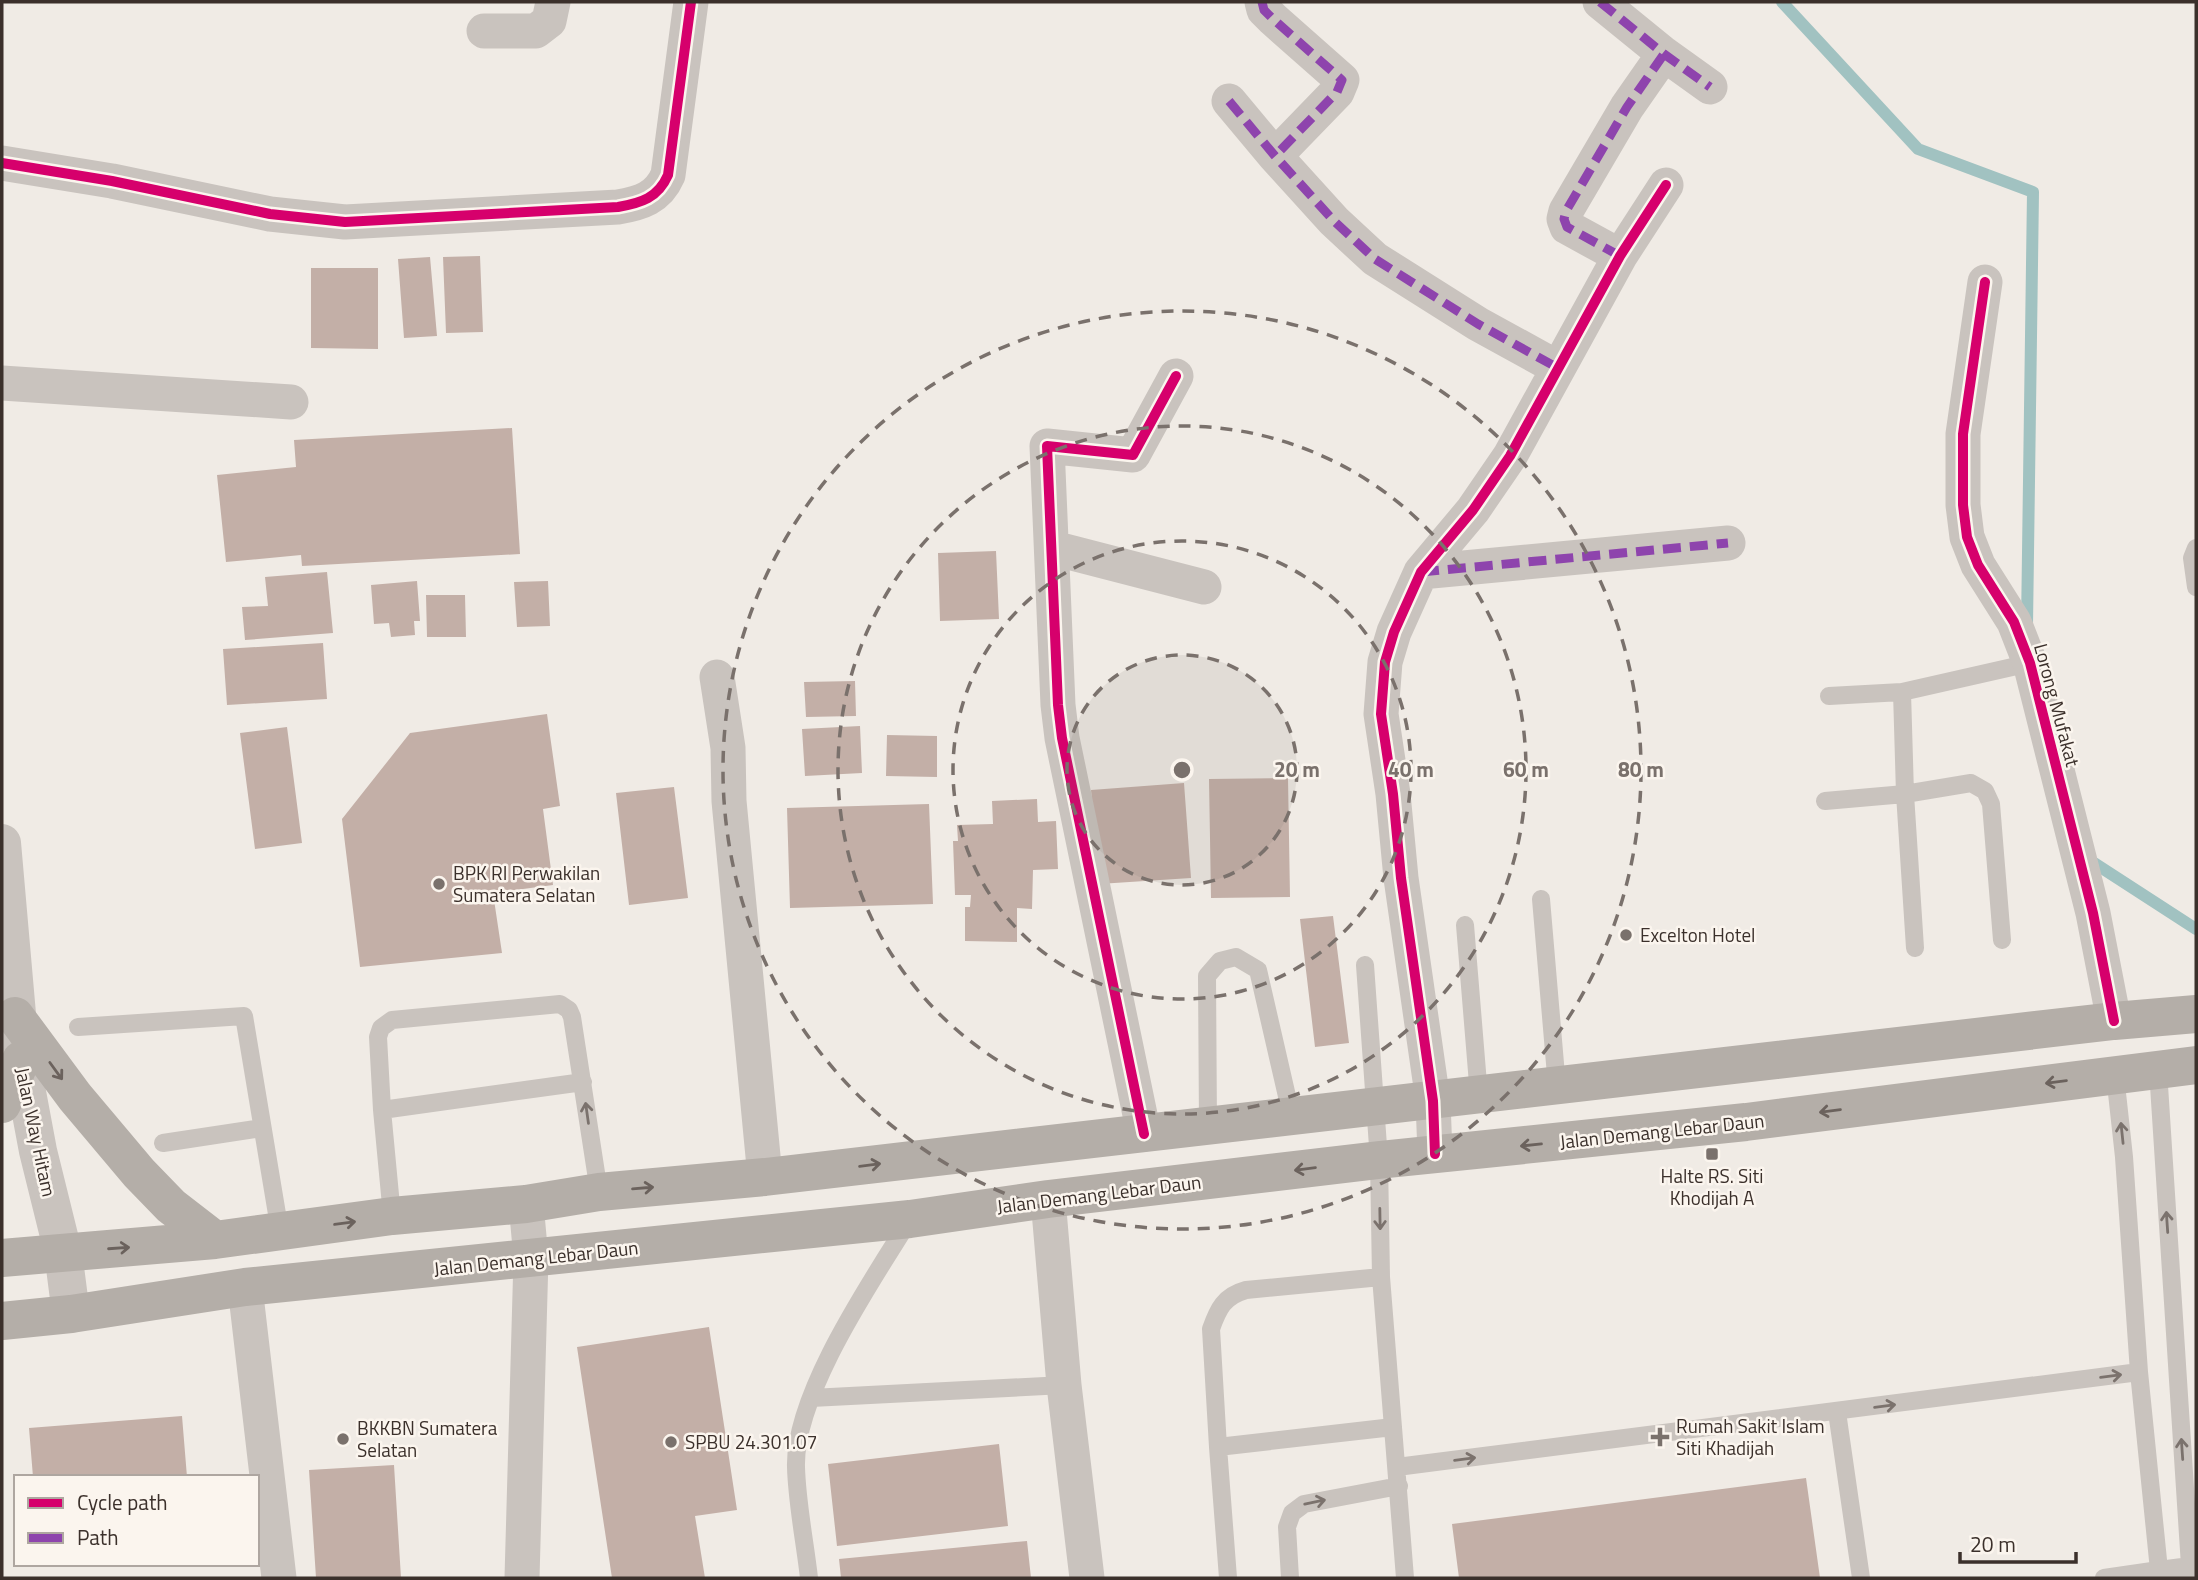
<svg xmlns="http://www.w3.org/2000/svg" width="2198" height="1580" font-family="'Titillium Web',sans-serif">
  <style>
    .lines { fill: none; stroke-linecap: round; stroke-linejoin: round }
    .stream { stroke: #a1c2c1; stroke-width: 12 }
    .building { fill: #c3afa7 }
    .service { stroke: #c9c3be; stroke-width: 18 }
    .minor { stroke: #c9c3be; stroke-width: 35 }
    .tertiary { stroke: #c9c3be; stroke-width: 38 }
    .trunk { stroke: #b4aea8; stroke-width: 38 }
    .quiet { stroke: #8e44ad; stroke-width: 9; stroke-dasharray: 18 9; stroke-linecap: butt }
    .cycleway-casing { stroke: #fbf5ee; stroke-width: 15 }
    .cycleway { stroke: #d6006c; stroke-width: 10 }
    .oneway { stroke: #6b625d }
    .oneway2 { stroke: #7b726d }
    .ring { fill: none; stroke: #7a716c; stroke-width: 3.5; stroke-dasharray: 12 9 }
    .poi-dot { fill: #7a716c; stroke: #fbf5ee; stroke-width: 2.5 }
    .labels { text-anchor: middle; stroke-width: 5; stroke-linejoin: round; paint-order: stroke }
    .street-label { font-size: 19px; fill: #3b302b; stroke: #fbf5ee }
    .poi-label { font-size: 19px; fill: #3b302b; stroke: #fbf5ee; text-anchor: start }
    .centre { fill: #7a716c; stroke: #fbf5ee; stroke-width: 3.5 }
    .ring-label { font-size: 21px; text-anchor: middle; font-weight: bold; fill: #7a716c; stroke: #fbf5ee; stroke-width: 5; stroke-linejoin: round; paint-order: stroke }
  </style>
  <rect width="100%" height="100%" fill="#f0ebe5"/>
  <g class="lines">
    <!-- stream -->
    <path class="stream" d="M1782,2L1918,149L2033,192L2027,625
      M2089,855L2091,861L2196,929"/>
  </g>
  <!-- building -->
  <path class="building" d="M480,256L483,332L446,333L443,257Z
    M430,257L437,336L404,338L398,259Z
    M311,268H378V349L311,348Z
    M512,428L520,554L302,566L301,555L226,562L217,475L296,467L294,440Z
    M996,551L999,619L940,621L938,553Z
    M327,572L333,633L245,640L242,607L268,606L265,577Z
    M417,581L420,621H414L415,635L391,637L389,623L374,624L371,585Z
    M548,581L550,626L517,627L514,582Z
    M426,595H465L466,637H427Z
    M323,643L327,699L227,705L223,649Z
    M855,681L856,716L806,717L804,682Z
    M547,714L560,806L543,809L553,885L493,893L502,953L360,967L342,819L410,733Z
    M860,726L862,773L805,776L802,729Z
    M287,727L302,843L255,849L240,733Z
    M887,735L937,736V777L886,776Z
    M1288,778L1290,897L1211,898L1209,779Z
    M1184,783L1191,878L1099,884L1091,790Z
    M674,787L688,898L629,905L616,793Z
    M1037,799L1038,822L1056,821L1058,869L1033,870L1032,909L1017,908V942L965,941V907H970L971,895H955L953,841H958L957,825L993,824L992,801Z
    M929,804L933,904L790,908L787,808Z
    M1333,916L1349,1043L1315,1047L1300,919Z
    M709,1327L737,1510L695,1516L705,1578H612L577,1347Z
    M182,1416L187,1477H33L29,1428Z
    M999,1444L1008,1526L837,1546L828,1464Z
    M394,1465L401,1578H316L309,1470Z
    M1806,1478L1820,1578H1459L1452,1524Z
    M1027,1541L1031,1578H841L839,1559Z"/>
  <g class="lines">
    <!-- service -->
    <path class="service" d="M2196,548L2192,558L2196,587
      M1902,692L1905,794L1915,948
      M1829,696L1902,692L2030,663
      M1825,801L1905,794L1971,783L1985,791L1991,804L2002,940
      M1541,899L1557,1087
      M1465,925L1479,1096
      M1365,965L1379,1160L1381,1277L1405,1578
      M78,1027L244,1016L280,1232
      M2158,1070L2190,1566
      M2115,1075L2124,1157L2139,1372L2159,1570L2190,1566L2191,1578
      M382,1110L583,1082
      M1208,1126L1207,976L1220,961L1236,957L1258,970L1292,1118
      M163,1143L262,1128
      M392,1216L382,1110L378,1037L381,1028L392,1020L560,1004L569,1010L572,1017L599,1192
      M811,1398L1064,1385
      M1837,1412L1861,1578
      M1218,1447L1211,1329C1218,1309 1224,1296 1246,1290L1381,1277
      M1397,1467L2139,1372
      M809,1578C805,1542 797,1504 796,1467C794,1395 871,1282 909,1221
      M1228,1578L1218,1447L1393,1427
      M1290,1578L1287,1527L1292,1513L1304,1504L1399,1486
      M2104,1578L2159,1570"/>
    <!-- minor -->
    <path class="minor" d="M1262,2L1264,10L1273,19L1342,80L1337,92L1275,156
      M1600,2L1664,54L1710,87
      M484,31H536L549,21L553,2
      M1229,101L1275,156L1334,221L1375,259L1478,324L1558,368
      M2,163L112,181L270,214L345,222L618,207C641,203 658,198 668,175L691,2
      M1620,256L1567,227L1564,219L1566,211L1627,107L1664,54
      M1985,282L1963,434V505L1967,537L1978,565L2014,622L2030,663L2093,913L2114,1021
      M2,383L291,402
      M1053,548L1204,587
      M1421,572L1728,543
      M717,677L728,748L729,801L765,1177
      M1144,1134L1062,738L1058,705L1047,446L1133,455L1176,376
      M1435,1154L1433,1101L1401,878L1393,794L1381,714L1385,662L1394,632L1421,572L1473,510L1510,456L1620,256L1666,185
      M1048,1199L1064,1385L1087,1578
      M245,1287L279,1578
      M522,1578L531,1258L526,1204"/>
    <!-- tertiary -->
    <path class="tertiary" d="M2,843L21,1060L38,1151L63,1252L71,1314"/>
    <!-- trunk -->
    <path class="trunk" d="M15,1016L75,1097L139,1173L171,1206L215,1240
      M2,1104L21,1060
      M2,1258L215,1240L392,1216L526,1204L599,1192L765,1177L2114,1021L2196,1014
      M2,1321L71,1314L245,1287L910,1219L1048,1199L1379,1160L1746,1122L2196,1065"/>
    <!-- quiet -->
    <path class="quiet" d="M1262,2L1264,10L1273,19L1342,80L1337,92L1275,156
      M1600,2L1664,54L1710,87
      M1229,101L1275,156L1334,221L1375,259L1478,324L1558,368
      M1620,256L1567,227L1564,219L1566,211L1627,107L1664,54
      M1421,572L1728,543"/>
    <defs>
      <path id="cycleway" d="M2,163L112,181L270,214L345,222L618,207C641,203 658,198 668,175L691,2
        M1985,282L1963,434V505L1967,537L1978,565L2014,622L2030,663L2093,913L2114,1021
        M1144,1134L1062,738L1058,705L1047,446L1133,455L1176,376
        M1435,1154L1433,1101L1401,878L1393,794L1381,714L1385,662L1394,632L1421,572L1473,510L1510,456L1620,256L1666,185"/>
    </defs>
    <!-- cycleway casing -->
    <use href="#cycleway" class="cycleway-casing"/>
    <!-- cycleway -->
    <use href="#cycleway" class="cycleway"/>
  </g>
  <!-- one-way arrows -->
  <defs><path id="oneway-shaft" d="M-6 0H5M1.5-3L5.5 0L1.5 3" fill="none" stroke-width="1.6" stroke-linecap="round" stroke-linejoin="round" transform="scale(1.75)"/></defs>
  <g class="oneway">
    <use href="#oneway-shaft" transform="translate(56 1071) rotate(54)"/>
    <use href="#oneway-shaft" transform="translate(2056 1082) rotate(173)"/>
    <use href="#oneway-shaft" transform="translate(1830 1111) rotate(173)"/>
    <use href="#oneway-shaft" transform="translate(1531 1145) rotate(174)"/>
    <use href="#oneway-shaft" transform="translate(870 1165) rotate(-7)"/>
    <use href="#oneway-shaft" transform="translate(1305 1169) rotate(173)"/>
    <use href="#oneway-shaft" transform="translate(643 1188) rotate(-5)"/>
    <use href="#oneway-shaft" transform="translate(345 1223) rotate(-8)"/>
    <use href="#oneway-shaft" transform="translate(119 1248) rotate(-4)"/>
  </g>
  <g class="oneway2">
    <use href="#oneway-shaft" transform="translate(587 1113) rotate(-98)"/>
    <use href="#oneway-shaft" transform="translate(2122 1133) rotate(-96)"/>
    <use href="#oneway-shaft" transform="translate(1380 1219) rotate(89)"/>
    <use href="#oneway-shaft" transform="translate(2167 1222) rotate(-94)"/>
    <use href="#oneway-shaft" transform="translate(2111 1376) rotate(-7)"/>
    <use href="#oneway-shaft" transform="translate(1885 1406) rotate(-7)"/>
    <use href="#oneway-shaft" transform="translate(2182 1449) rotate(-94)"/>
    <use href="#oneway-shaft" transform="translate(1465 1459) rotate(-7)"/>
    <use href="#oneway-shaft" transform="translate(1315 1502) rotate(-12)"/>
  </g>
  <!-- distance rings -->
  <circle cx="1182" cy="770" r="115" fill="#7a716c" fill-opacity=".12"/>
  <g class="ring">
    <circle cx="1182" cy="770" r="115"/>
    <circle cx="1182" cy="770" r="229"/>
    <circle cx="1182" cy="770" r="344"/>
    <circle cx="1182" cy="770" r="459"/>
  </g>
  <!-- markers -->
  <g class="poi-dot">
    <circle cx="439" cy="884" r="7"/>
    <circle cx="1626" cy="935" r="7"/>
    <rect x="1705" y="1147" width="14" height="14" rx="3.5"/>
    <path d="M1656.5 1426.5h7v7h7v7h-7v7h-7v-7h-7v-7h7z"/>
    <circle cx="343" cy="1439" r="7"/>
    <circle cx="671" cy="1442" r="7"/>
  </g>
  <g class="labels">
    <!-- street labels -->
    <g class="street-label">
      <text transform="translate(2057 705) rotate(75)" y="7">Lorong Mufakat</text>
      <text transform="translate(1662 1131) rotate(-6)" y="7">Jalan Demang Lebar Daun</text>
      <text transform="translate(36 1132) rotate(78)" y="7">Jalan Way Hitam</text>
      <text transform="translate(1099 1194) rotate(-7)" y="7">Jalan Demang Lebar Daun</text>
      <text transform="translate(536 1258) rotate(-6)" y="7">Jalan Demang Lebar Daun</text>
    </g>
    <!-- poi labels -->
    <g class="poi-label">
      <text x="453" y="880">BPK RI Perwakilan<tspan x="453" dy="22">Sumatera Selatan</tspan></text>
      <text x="1640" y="942">Excelton Hotel</text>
      <text x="1712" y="1183" text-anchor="middle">Halte RS. Siti<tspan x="1712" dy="22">Khodijah A</tspan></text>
      <text x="1676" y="1433">Rumah Sakit Islam<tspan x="1676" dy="22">Siti Khadijah</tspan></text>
      <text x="357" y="1435">BKKBN Sumatera<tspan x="357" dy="22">Selatan</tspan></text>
      <text x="685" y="1449">SPBU 24.301.07</text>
    </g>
  </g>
  <circle cx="1182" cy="770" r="10" class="centre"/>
  <g class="ring-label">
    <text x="1297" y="777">20 m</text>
    <text x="1411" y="777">40 m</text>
    <text x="1526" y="777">60 m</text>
    <text x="1641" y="777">80 m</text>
  </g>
  <!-- border -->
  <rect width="2198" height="1580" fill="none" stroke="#3b302b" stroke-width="7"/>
  <!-- legend -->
  <rect x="14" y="1475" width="245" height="91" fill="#fbf5ee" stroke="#aea6a0" stroke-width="2"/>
  <rect x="28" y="1498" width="35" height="10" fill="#d6006c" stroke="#aea6a0" stroke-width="2"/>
  <text x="77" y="1510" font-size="21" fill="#3b302b">Cycle path</text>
  <rect x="28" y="1533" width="35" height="10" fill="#8e44ad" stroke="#aea6a0" stroke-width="2"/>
  <text x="77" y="1545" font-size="21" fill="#3b302b">Path</text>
  <!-- scale -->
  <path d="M1960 1552v10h116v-10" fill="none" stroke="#3b302b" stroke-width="3.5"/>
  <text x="1970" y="1552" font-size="21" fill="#3b302b" stroke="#fbf5ee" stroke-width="5" paint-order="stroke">20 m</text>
</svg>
